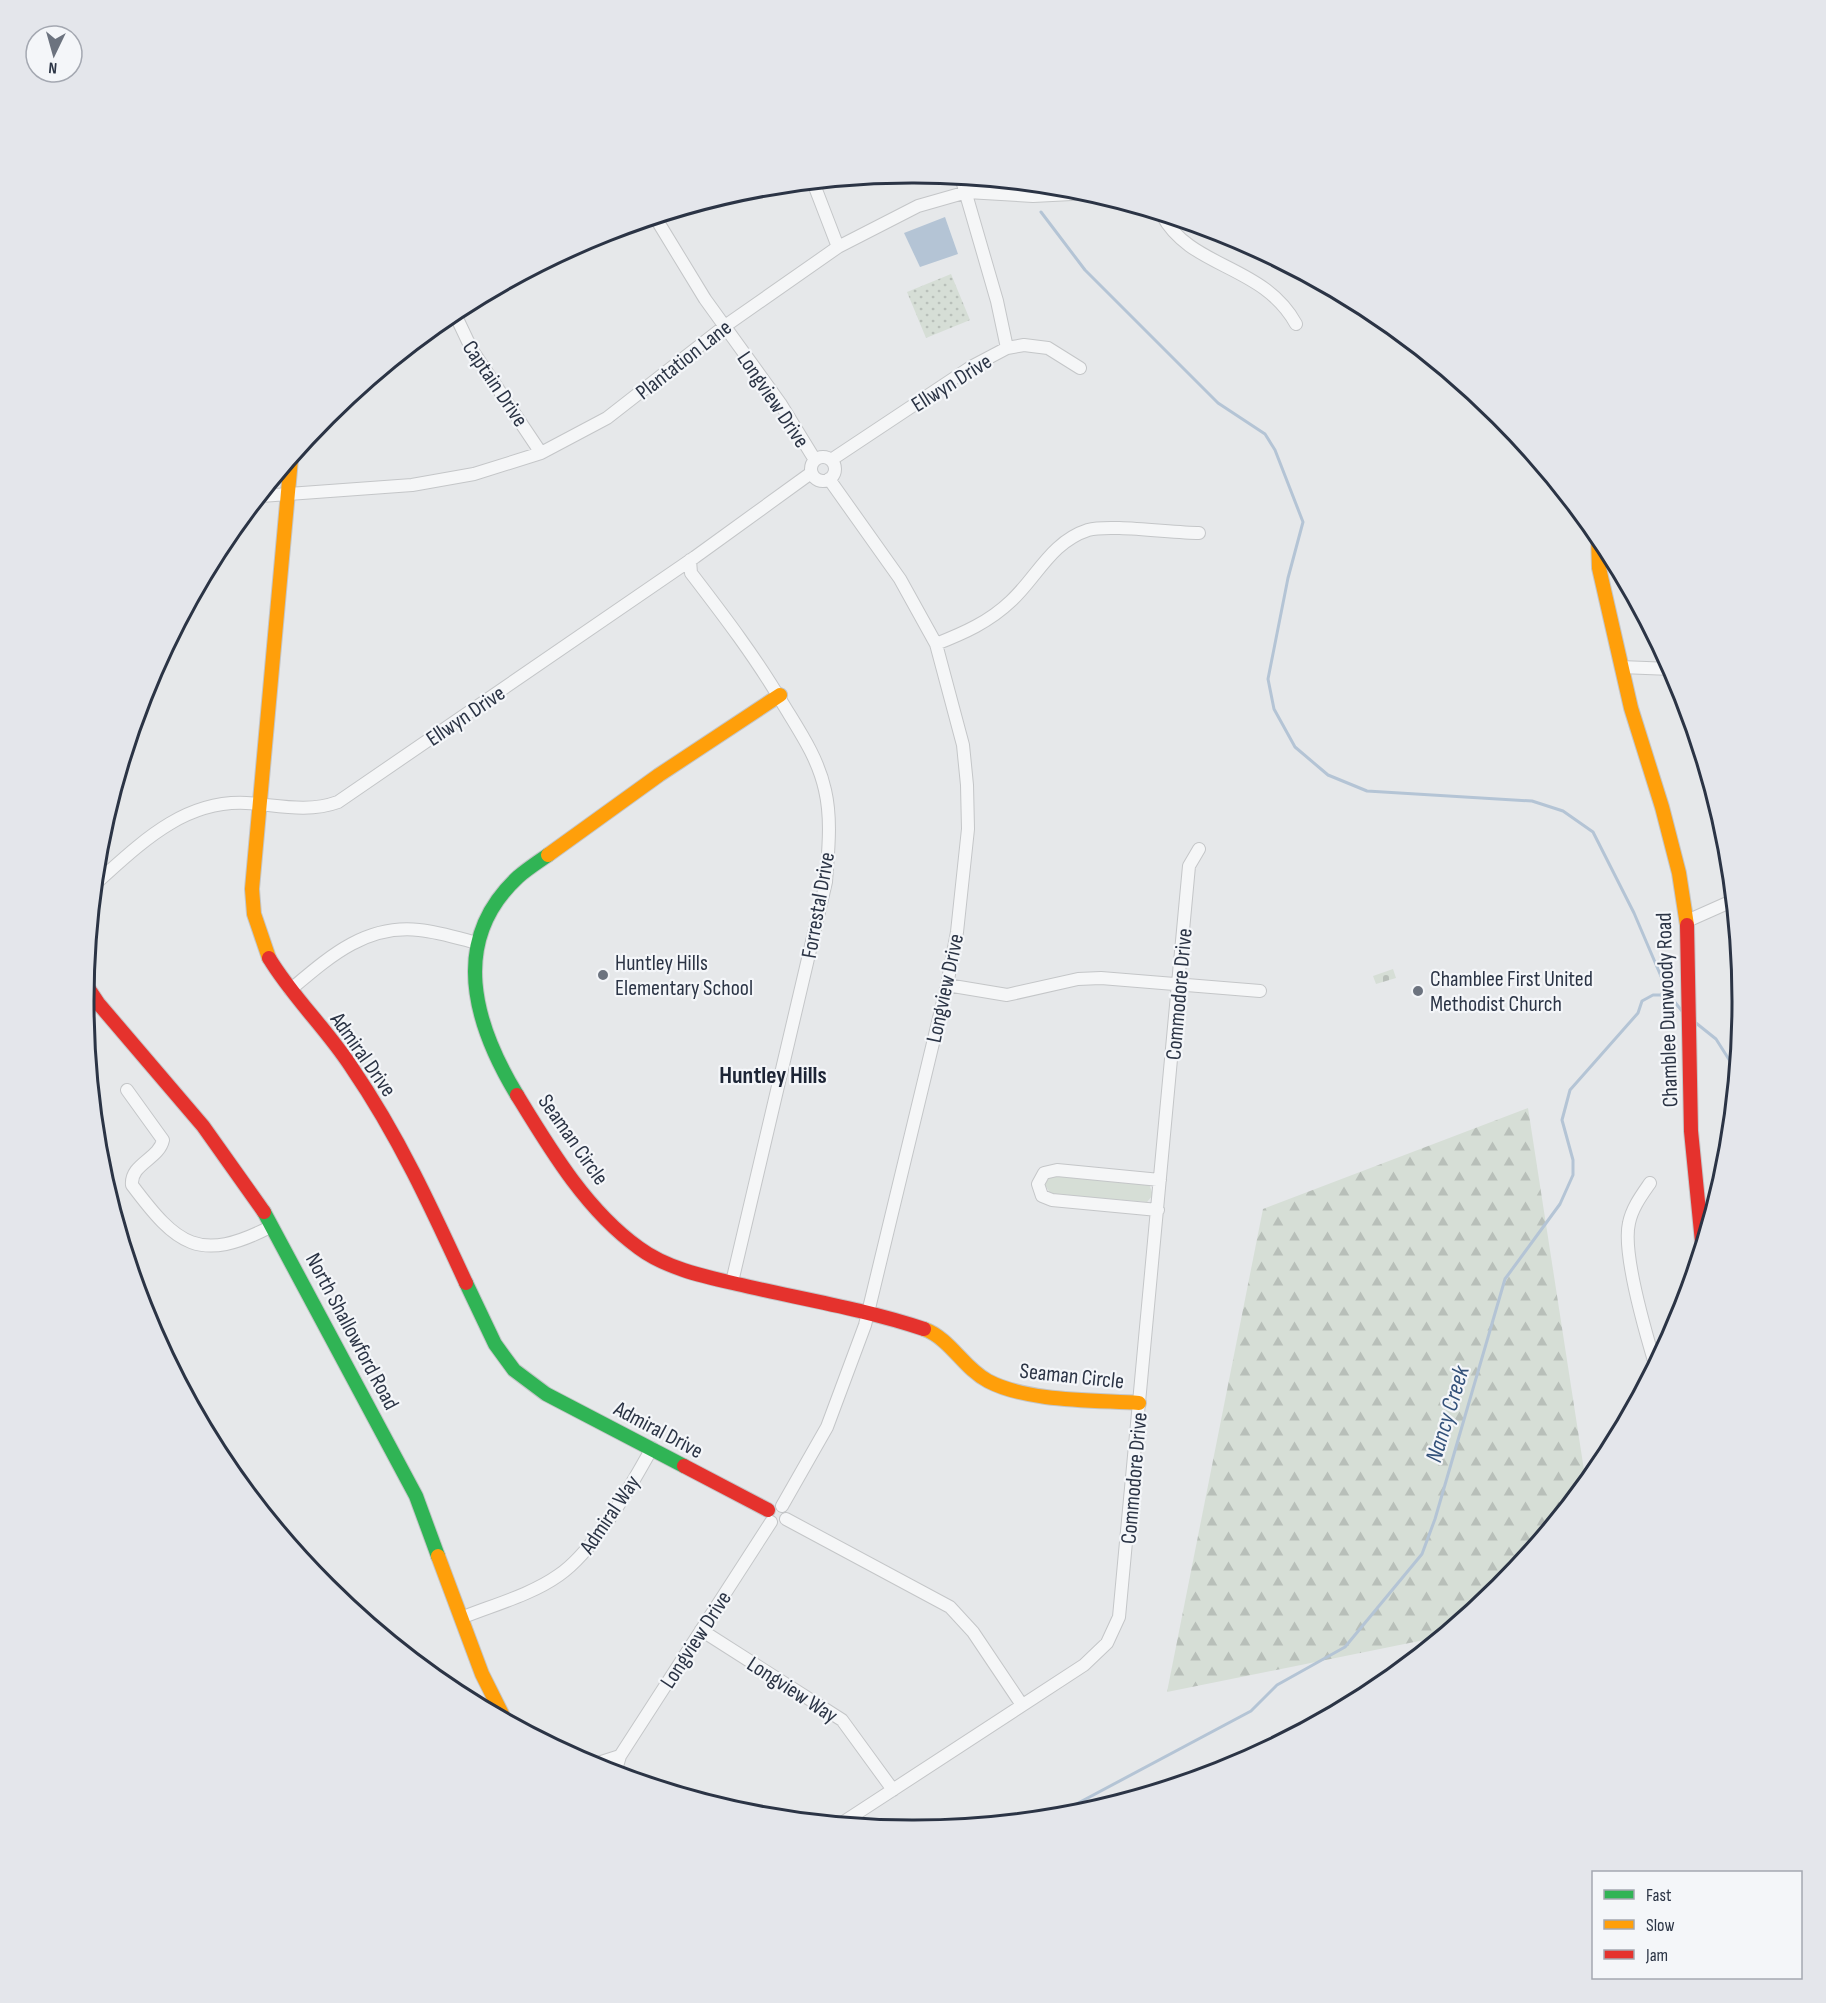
<svg xmlns="http://www.w3.org/2000/svg" width="1826" height="2003" font-family="'Sofia Sans Condensed',sans-serif">
  <style>
    .grass { fill: #d6ded6 }
    .forest { fill: url(#forest-firs) }
    .cemetery { fill: url(#cemetery-stones) }
    .park { fill: url(#park-dots) }
    .water { fill: #b4c4d5 }
    .lines { fill: none; stroke-linecap: round; stroke-linejoin: round }
    .stream { stroke: #b4c4d5; stroke-width: 3 }
    .street-casing { stroke: #c4c6c8; stroke-width: 14 }
    .fast-casing { stroke: #c4c6c8; stroke-width: 16 }
    .slow-casing { stroke: #c4c6c8; stroke-width: 16 }
    .jam-casing { stroke: #c4c6c8; stroke-width: 16 }
    .street { stroke: #f5f6f7; stroke-width: 12 }
    .fast { stroke: #30b455; stroke-width: 14 }
    .slow { stroke: #ff9f0a; stroke-width: 14 }
    .jam { stroke: #e5322d; stroke-width: 14 }
    .poi-dot { fill: #6c737f; stroke: #f4f6f9; stroke-width: 2 }
    .labels { text-anchor: middle; stroke-width: 4.5; stroke-linejoin: round; paint-order: stroke }
    .street-label { font-size: 22px; fill: #2b3445; stroke: #f4f6f9 }
    .poi-label { font-size: 22px; fill: #2b3445; stroke: #f4f6f9; text-anchor: start }
    .neighbourhood-label { font-size: 24px; font-weight: bold; fill: #1d2536; stroke: #f4f6f9 }
    .water-label { font-size: 24px; font-style: italic; fill: #34527a; stroke: #f4f6f9 }
    .rim { fill: none; stroke: #2b3445; stroke-width: 3 }
  </style>
  <defs>
    <pattern id="forest-firs" width="22" height="20" patternUnits="userSpaceOnUse" patternTransform="scale(1.5)"><rect width="22" height="20" fill="#d6ded6"/><path d="M5 1l3.5 6h-7zM16 11l3.5 6h-7z" fill="#b8bfb9"/></pattern>
    <pattern id="cemetery-stones" width="16" height="16" patternUnits="userSpaceOnUse" patternTransform="scale(1.5)"><rect width="16" height="16" fill="#d6ded6"/><path d="M2 7V4a2 2 0 0 1 4 0v3zM10 15v-3a2 2 0 0 1 4 0v3z" fill="#b8bfb9"/></pattern>
    <pattern id="park-dots" width="8" height="8" patternUnits="userSpaceOnUse" patternTransform="scale(1.5)"><rect width="8" height="8" fill="#d6ded6"/><path d="M2 2h.1M6 6h.1" fill="none" stroke="#b8bfb9" stroke-width="1.8" stroke-linecap="round"/></pattern>
  </defs>
  <rect width="100%" height="100%" fill="#e6e8ea"/>
  <!-- grass -->
  <path class="grass" d="M1053,1175L1149,1184L1153,1195L1147,1202L1051,1194L1044,1184L1048,1177Z"/>
  <!-- forest -->
  <path class="forest" d="M1528,1108L1586,1483L1499,1588L1439,1637L1167,1692L1263,1209Z"/>
  <!-- cemetery -->
  <path class="cemetery" d="M1393,969L1396,978L1376,984L1373,976Z"/>
  <!-- park -->
  <path class="park" d="M951,274L970,320L926,338L907,292Z"/>
  <!-- water -->
  <path class="water" d="M945,217L958,254L920,267L904,233Z"/>
  <g class="lines">
    <!-- stream -->
    <path class="stream" d="M1041,212L1085,270L1218,403L1265,434L1275,450L1303,522L1288,578L1268,679L1274,709L1295,747L1328,775L1367,791L1532,801L1563,811L1593,832L1634,913L1669,995L1682,1011
      M1696,1023L1716,1039L1735,1069
      M1052,1817L1251,1711L1277,1685L1345,1647L1422,1554L1435,1519L1505,1279L1560,1204L1573,1175V1160L1562,1120L1570,1090L1638,1013L1642,1001L1653,995H1669"/>
    <defs>
      <path id="street" d="M961,177L997,301L1007,348
        M813,182L838,247
        M1162,215C1191,269 1263,264 1296,324
        M655,217L705,299L780,403L815,460
        M454,312L472,350L541,453
        M811 469a12 12 0 1 1 24 0a12 12 0 1 1-24 0Z
        M831,460L971,367L1007,348L1024,345L1048,348L1080,368
        M261,496L412,485L474,474L541,453L607,418L725,326L838,247L918,206L967,192L1033,196L1091,193
        M690,560L691,573C724,616 756,658 783,704C800,732 818,758 825,790C832,820 828,852 826,882L732,1282
        M936,644C964,633 989,622 1011,601C1037,577 1051,542 1088,530C1109,524 1172,533 1199,533
        M1621,667L1671,669
        M96,883C140,844 183,800 246,803C277,805 308,813 338,802L695,557L811,473
        M1687,921L1732,901
        M947,985L1007,995L1078,979L1101,978L1260,991
        M290,990C328,958 365,924 419,930C439,932 458,938 477,943
        M127,1090L163,1140C159,1159 130,1164 132,1185C177,1245 199,1264 272,1226
        M1650,1183C1641,1196 1632,1208 1629,1223C1622,1252 1646,1334 1655,1364
        M1158,1210L1052,1200L1042,1196L1038,1184L1044,1173L1057,1170L1160,1180
        M782,1506L827,1427L865,1325L947,985L957,932L968,829L967,785L963,745L936,644L900,579L829,479
        M786,1519L950,1607L973,1632L1022,1705
        M461,1618C493,1605 531,1595 559,1575C594,1551 631,1486 652,1448
        M701,1630L842,1720L893,1790
        M592,1765L620,1756
        M615,1773L620,1756L771,1522
        M842,1823L1084,1665L1107,1643L1119,1617L1189,866L1199,849"/>
      <path id="fast" d="M517,1095C474,1024 449,941 518,877C527,869 538,862 548,855
        M264,1212L416,1496L438,1556
        M466,1283L495,1344L514,1370L546,1394L684,1466"/>
      <path id="slow" d="M1598,536L1599,568L1631,708L1662,807L1679,873L1687,925
        M548,855L659,775L780,695
        M269,958L254,914L252,889L291,459
        M924,1329C951,1339 963,1368 988,1381C1028,1402 1094,1400 1139,1403
        M438,1556L482,1674L504,1718"/>
      <path id="jam" d="M1687,925L1691,1131L1702,1242
        M269,958C293,998 327,1029 352,1068C398,1135 432,1209 466,1283
        M86,985L98,1003L203,1126L264,1212
        M517,1095C550,1149 586,1210 639,1248C670,1271 713,1278 750,1287C808,1300 867,1310 924,1329
        M684,1466L768,1510"/>
    </defs>
    <!-- street casing -->
    <use href="#street" class="street-casing"/>
    <!-- fast casing -->
    <use href="#fast" class="fast-casing"/>
    <!-- slow casing -->
    <use href="#slow" class="slow-casing"/>
    <!-- jam casing -->
    <use href="#jam" class="jam-casing"/>
    <!-- street -->
    <use href="#street" class="street"/>
    <!-- fast -->
    <use href="#fast" class="fast"/>
    <!-- slow -->
    <use href="#slow" class="slow"/>
    <!-- jam -->
    <use href="#jam" class="jam"/>
  </g>
  <!-- markers -->
  <g class="poi-dot">
    <circle cx="603" cy="975" r="6"/>
    <circle cx="1418" cy="991" r="6"/>
  </g>
  <g class="labels">
    <!-- street labels -->
    <g class="street-label">
      <text transform="translate(683 359) rotate(-38)" y="8">Plantation Lane</text>
      <text transform="translate(951 382) rotate(-32)" y="8">Ellwyn Drive</text>
      <text transform="translate(496 383) rotate(56)" y="8">Captain Drive</text>
      <text transform="translate(774 399) rotate(56)" y="8">Longview Drive</text>
      <text transform="translate(465 715) rotate(-34)" y="8">Ellwyn Drive</text>
      <text transform="translate(817 905) rotate(-80)" y="8">Forrestal Drive</text>
      <text transform="translate(944 988) rotate(-78)" y="8">Longview Drive</text>
      <text transform="translate(1178 994) rotate(-85)" y="8">Commodore Drive</text>
      <text transform="translate(1666 1010) rotate(-92)" y="8">Chamblee Dunwoody Road</text>
      <text transform="translate(364 1054) rotate(55)" y="8">Admiral Drive</text>
      <text transform="translate(574 1139) rotate(55)" y="8">Seaman Circle</text>
      <text transform="translate(353 1331) rotate(62)" y="8">North Shallowford Road</text>
      <text transform="translate(1072 1375) rotate(6)" y="8">Seaman Circle</text>
      <text transform="translate(659 1429) rotate(28)" y="8">Admiral Drive</text>
      <text transform="translate(1133 1478) rotate(-85)" y="8">Commodore Drive</text>
      <text transform="translate(609 1514) rotate(-56)" y="8">Admiral Way</text>
      <text transform="translate(695 1639) rotate(-57)" y="8">Longview Drive</text>
      <text transform="translate(793 1689) rotate(33)" y="8">Longview Way</text>
    </g>
    <!-- poi labels -->
    <g class="poi-label">
      <text x="615" y="970">Huntley Hills<tspan x="615" dy="25">Elementary School</tspan></text>
      <text x="1430" y="986">Chamblee First United<tspan x="1430" dy="25">Methodist Church</tspan></text>
    </g>
    <!-- neighbourhood labels -->
    <g class="neighbourhood-label">
      <text x="773" y="1083">Huntley Hills</text>
    </g>
    <!-- water labels -->
    <g class="water-label">
      <text transform="translate(1447 1414) rotate(-73)" y="8">Nancy Creek</text>
    </g>
  </g>
  <!-- crop -->
  <path d="M0 0H1826V2003H0ZM912 183H914A818 818 0 0 1 1732 1001V1002A818 818 0 0 1 914 1820H912A818 818 0 0 1 94 1002V1001A818 818 0 0 1 912 183Z" fill="#e4e6eb" fill-rule="evenodd"/>
  <path class="rim" d="M912 183H914A818 818 0 0 1 1732 1001V1002A818 818 0 0 1 914 1820H912A818 818 0 0 1 94 1002V1001A818 818 0 0 1 912 183Z"/>
  <!-- legend -->
  <rect x="1592" y="1871" width="210" height="108" fill="#f4f6f9" stroke="#a4a8b1" stroke-width="1.5"/>
  <rect x="1604" y="1890" width="30" height="9" fill="#30b455" stroke="#a4a8b1" stroke-width="1.5"/>
  <text x="1646" y="1901" font-size="18" fill="#2b3445">Fast</text>
  <rect x="1604" y="1920" width="30" height="9" fill="#ff9f0a" stroke="#a4a8b1" stroke-width="1.5"/>
  <text x="1646" y="1931" font-size="18" fill="#2b3445">Slow</text>
  <rect x="1604" y="1950" width="30" height="9" fill="#e5322d" stroke="#a4a8b1" stroke-width="1.5"/>
  <text x="1646" y="1961" font-size="18" fill="#2b3445">Jam</text>
  <!-- north arrow -->
  <g transform="translate(54 54) rotate(185)"><circle r="28" fill="#f4f6f9" stroke="#a4a8b1" stroke-width="1.5"/>
  <path d="M0-4.5L10 22L0 15L-10 22Z" fill="#6c737f"/>
  <text y="-9" font-size="16" font-weight="bold" text-anchor="middle" fill="#2b3445">N</text>
  </g>
</svg>
